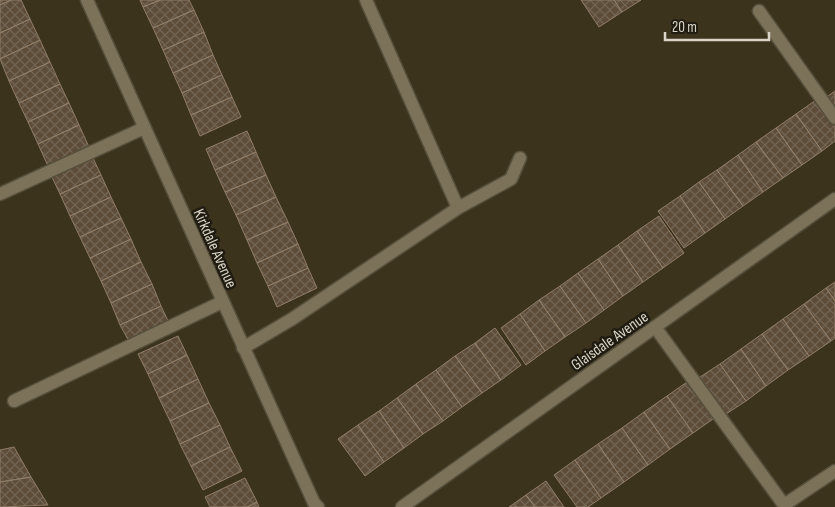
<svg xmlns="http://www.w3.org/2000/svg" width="835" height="507" font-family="'Sofia Sans Condensed',sans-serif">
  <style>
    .building { fill: url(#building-cross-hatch); stroke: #8f7d67 }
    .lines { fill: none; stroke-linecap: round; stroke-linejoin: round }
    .service-casing { stroke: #564f3b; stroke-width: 15 }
    .minor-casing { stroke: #564f3b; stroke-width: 15 }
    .service { stroke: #7c725a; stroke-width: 12 }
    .minor { stroke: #7c725a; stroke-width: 12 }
    .labels { text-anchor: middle; stroke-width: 5; stroke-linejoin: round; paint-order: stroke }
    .street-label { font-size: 16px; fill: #dad5c7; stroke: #201c12 }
  </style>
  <defs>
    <pattern id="building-cross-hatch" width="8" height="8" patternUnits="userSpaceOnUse" patternTransform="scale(1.25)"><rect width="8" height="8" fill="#5c4c38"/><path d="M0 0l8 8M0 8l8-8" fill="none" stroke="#736553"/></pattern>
  </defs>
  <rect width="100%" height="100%" fill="#3c331d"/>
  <!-- building -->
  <path class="building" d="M0,0H11L0,5Z
    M11,0H21L30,19L0,33V5Z
    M140,0H160L143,7Z
    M160,0H189L194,10L153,28L143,7Z
    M581,0H614L622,12L599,27Z
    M614,0H641L622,12Z
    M194,10L204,32L163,50L153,28Z
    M30,19L40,40L0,59V33Z
    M204,32L213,55L173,73L163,50Z
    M40,40L50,62L9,81L0,59Z
    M213,55L222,75L182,93L173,73Z
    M50,62L60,84L19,103L9,81Z
    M222,75L232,97L191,115L182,93Z
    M60,84L69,103L28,122L19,103Z
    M835,91V113L825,98Z
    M232,97L241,117L200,136L191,115Z
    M816,100L835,127V141L822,151L796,114Z
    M69,103L79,125L38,144L28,122Z
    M796,114L822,151L802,165L776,128Z
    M79,125L89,147L48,166L38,144Z
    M776,128L802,165L783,178L756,142Z
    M247,131L256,152L215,170L206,149Z
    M756,142L783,178L763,192L738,155Z
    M256,152L266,175L225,192L215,170Z
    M738,155L763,192L743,206L717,170Z
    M92,156L101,175L60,194L51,175Z
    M717,170L743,206L725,219L699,182Z
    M101,175L111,197L70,216L60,194Z
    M266,175L276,197L236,215L225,192Z
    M699,182L725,219L705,233L680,196Z
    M680,196L705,233L684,248L658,211Z
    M111,197L121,218L80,237L70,216Z
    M276,197L288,222L247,240L236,215Z
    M659,216L684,253L663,268L637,231Z
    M121,218L131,239L90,258L80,237Z
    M288,222L298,244L257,263L247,240Z
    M637,231L663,268L643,282L618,245Z
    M131,239L141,262L101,281L90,258Z
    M298,244L308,268L268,286L257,263Z
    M618,245L643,282L623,296L598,259Z
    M598,259L623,296L604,310L578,273Z
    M141,262L152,284L111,303L101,281Z
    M308,268L317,288L277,307L268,286Z
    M578,273L604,310L586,323L560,286Z
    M835,282V301L826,288Z
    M152,284L161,306L120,325L111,303Z
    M560,286L586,323L565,337L539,300Z
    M826,288L835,301V338L831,341L804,304Z
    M539,300L565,337L545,351L520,314Z
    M804,304L831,341L809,356L783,319Z
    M161,306L170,325L130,343L120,325Z
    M520,314L545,351L526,365L501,328Z
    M783,319L809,356L788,370L762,334Z
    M495,328L521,365L501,380L475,343Z
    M762,334L788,370L766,386L741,349Z
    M178,336L187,355L148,374L138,354Z
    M475,343L501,380L482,393L455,356Z
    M741,349L766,386L746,401L720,364Z
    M187,355L198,379L159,398L148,374Z
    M455,356L482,393L462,407L436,370Z
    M720,364L746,401L726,414L700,377Z
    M436,370L462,407L443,421L416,384Z
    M198,379L209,403L170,421L159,398Z
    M687,382L713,419L693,433L667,396Z
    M416,384L443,421L423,434L397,398Z
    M667,396L693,433L670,449L644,412Z
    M397,398L423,434L404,448L379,411Z
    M209,403L220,425L180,444L170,421Z
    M379,411L404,448L384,462L358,425Z
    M644,412L670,449L648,465L622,428Z
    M220,425L230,447L191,466L180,444Z
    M358,425L384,462L365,476L338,439Z
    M622,428L648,465L624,482L598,444Z
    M598,444L624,482L601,498L575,460Z
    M14,447L31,477L0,482V450Z
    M230,447L242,471L203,490L191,466Z
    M575,460L601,498L588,507H577L554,475Z
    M31,477L48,505L0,507V482Z
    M245,478L257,502L247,507H210L205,497Z
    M546,481L564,507H535L526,495Z
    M526,495L535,507H509Z
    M257,502L259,507H247Z"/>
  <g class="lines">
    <defs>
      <path id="service" d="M366,0L458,208
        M759,11L835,118
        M0,194L144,128
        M655,327L784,505L835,471
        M243,348L292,319L458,208L511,179L520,158
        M14,401L222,302"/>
      <path id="minor" d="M87,0L314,503L318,507
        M402,507L835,199"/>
    </defs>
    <!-- service casing -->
    <use href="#service" class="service-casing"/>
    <!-- minor casing -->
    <use href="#minor" class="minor-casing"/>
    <!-- service -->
    <use href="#service" class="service"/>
    <!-- minor -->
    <use href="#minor" class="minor"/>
  </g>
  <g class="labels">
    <!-- street labels -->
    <g class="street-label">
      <text transform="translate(216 248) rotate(66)" y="6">Kirkdale Avenue</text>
      <text transform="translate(609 340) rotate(-35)" y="6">Glaisdale Avenue</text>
    </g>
  </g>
  <!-- scale -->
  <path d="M665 32v8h104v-8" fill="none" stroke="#dad5c7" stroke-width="2.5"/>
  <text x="672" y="32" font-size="15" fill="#dad5c7" stroke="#201c12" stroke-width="4" paint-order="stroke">20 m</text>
</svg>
